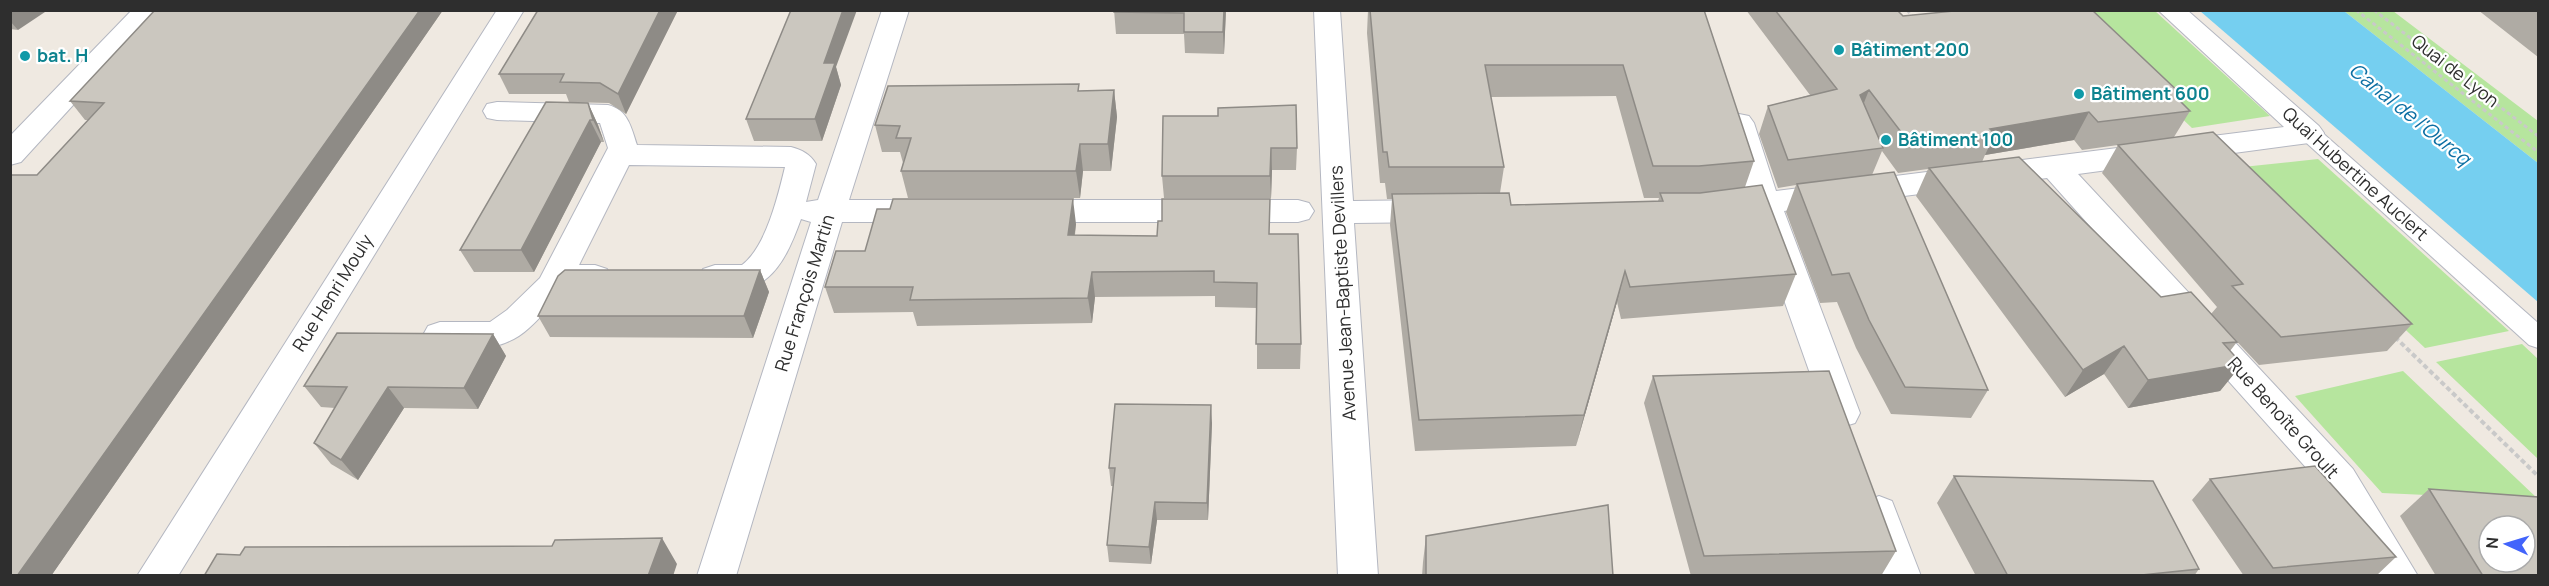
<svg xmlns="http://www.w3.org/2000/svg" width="2549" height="586" font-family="Manrope,sans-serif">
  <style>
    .green { fill: #b6e59e }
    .water { fill: #75cff0 }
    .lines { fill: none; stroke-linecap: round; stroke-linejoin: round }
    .lane-casing { stroke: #b4b7c1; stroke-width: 2 }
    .street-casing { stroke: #b4b7c1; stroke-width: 2 }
    .path-far1 { stroke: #c9c9c9; stroke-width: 3; stroke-dasharray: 4 3; stroke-linecap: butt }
    .path { stroke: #c9c9c9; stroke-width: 4; stroke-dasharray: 5 3; stroke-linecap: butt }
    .lane { fill: #fff; fill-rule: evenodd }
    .street { fill: #fff; fill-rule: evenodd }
    .wall { fill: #afaba4; fill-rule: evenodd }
    .shaded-wall { fill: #8e8b86 }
    .building { fill: #cbc7bf; stroke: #8e8b86; stroke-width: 1.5; fill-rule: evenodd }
    .culture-dot { fill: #0f9aa8; stroke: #fff; stroke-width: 2 }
    .labels { text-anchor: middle; stroke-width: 4.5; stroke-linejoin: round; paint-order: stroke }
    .culture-label { font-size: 18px; font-weight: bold; fill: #0d838f; stroke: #fff; text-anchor: start }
    .street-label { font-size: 18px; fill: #2e2e2e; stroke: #fff }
    .water-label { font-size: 20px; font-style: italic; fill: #0d6fa3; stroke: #fff }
  </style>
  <rect width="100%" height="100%" fill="#efe9e1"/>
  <!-- green -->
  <path class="green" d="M2068,11H2155L2270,116L2192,128Z
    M2344,11H2393L2538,121V163Z
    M2318,159L2509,331L2425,348L2233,168Z
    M2522,344L2538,359V459L2436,362Z
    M2403,371L2538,499V500L2382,493L2295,396Z"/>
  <!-- water -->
  <path class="water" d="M2200,11H2344L2538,163V302Z"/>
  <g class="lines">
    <defs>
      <path id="lane" d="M2309,126L2317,128L2538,323V348L2529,345L2301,138L2298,133L2301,128Z"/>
      <path id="street" d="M132,10H160L21,162L10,165V136Z
        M497,10H524L178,576H137Z
        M882,10H909L849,200H921L932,203L937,211L932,219L921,222H842L736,576H697L811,222L801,219C783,269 763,303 703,285L699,277L703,269L715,265H742C766,247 778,196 785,167L629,165L579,265H595L607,269L611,277L607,285C595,289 581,286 570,291C554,299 543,316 529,328C504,352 460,354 428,344L423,335L428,326L440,322H490L507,310L540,278L608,148L600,123L497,120L487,118L483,111L487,104L497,102L608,105C628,110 631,127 637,145L791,147C802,150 810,154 816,164L806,202L818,200Z
        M1314,10H1340L1353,201L1436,200L1447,203L1452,211L1447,219L1436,222L1354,223L1378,576H1338Z
        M2158,10H2187L2319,126L2324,133L2319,140L2309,143L2078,174L2353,469L2418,576H2378L2327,491L2047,178L1784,211L1860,413L1855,423L1842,427L1829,423L1824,413L1754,215L1724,219L1713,216L1708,208L1713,200L1747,194L1724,123L1729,116L1739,114L1749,116L1754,123L1776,191L2284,127Z
        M1030,200H1298L1309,203L1314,211L1309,219L1298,222H1030L1019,219L1014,211L1019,203Z
        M1879,496L1892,501L1921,576H1882L1860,512L1866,501Z"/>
    </defs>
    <!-- lane casing -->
    <use href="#lane" class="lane-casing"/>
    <!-- street casing -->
    <use href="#street" class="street-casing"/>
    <!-- path-far1 -->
    <path class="path-far1" d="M1907,10L1914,18
      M2356,10L2538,152
      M2374,10L2538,136"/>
    <!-- path -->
    <path class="path" d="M2395,337L2538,476"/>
    <!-- lane -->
    <use href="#lane" class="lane"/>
    <!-- street -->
    <use href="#street" class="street"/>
  </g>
  <!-- wall -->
  <path class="wall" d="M10,10L18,30L10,29Z
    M155,10H443L51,576H10L37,175L88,120H85L70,101Z
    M538,10H678L626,114L609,103L569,102L566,94H509L499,74Z
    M1114,10H1226L1224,54L1185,53L1184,34H1116Z
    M1368,10H1704L1754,161L1745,187L1796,274L1783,306L1621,319L1617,302L1576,446L1415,451L1390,225L1392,199H1387L1385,183H1380L1367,33ZM1616,96L1644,198H1659L1658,201L1511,205L1500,193L1504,167L1491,97Z
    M1746,10H1897L1903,16L2184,97L2181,102L2190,111L2174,137L2412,324L2387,351L2259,365L2211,314L2217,307L2102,173L2118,145L2082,150L2074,140L1985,155L1982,162L2161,297L2237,342L2230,351L2242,364L2220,391L2128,408L2104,374L2065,397L1916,196L1928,169L1898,173L1882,151L1872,175L1988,390L1971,418L1891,414L1856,348L1837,302L1820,303L1786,212L1796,185L1778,188L1759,134L1768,106L1810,95Z
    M2478,10H2538V57Z
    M836,67L841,85L822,141H754L746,119Z
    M1114,90L1117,117L1111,171H1083L1080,198H908L901,171L903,163L900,152H882L875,125L1080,91Z
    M588,103L598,125L604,142H601L534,272H474L460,250Z
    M1163,116L1297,148L1296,170H1272L1271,198H1164L1162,176Z
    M1076,224L1075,235L1157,236L1269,234L1301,344L1300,369H1257V308L1215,307V296L1095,297L1092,323L917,326L913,312L834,313L825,287L865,251Z
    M760,270L769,292L753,338L550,337L538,316Z
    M493,334L506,356L478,409L404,408L358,480L331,464L314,443L335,408L321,407L304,386Z
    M1653,376L1896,551L1881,576H1691L1644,403Z
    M1212,423L1208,520H1157L1151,564L1109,562L1107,545L1113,486H1111L1109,468Z
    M1954,476L2199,569L2194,576H1976L1937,503Z
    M2210,479L2396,557L2376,576H2244L2192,500Z
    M2429,489L2538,576H2436L2400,516Z
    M1426,536L1613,576H1422L1423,562Z"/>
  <!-- shaded-wall -->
  <path class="shaded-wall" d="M10,10H48L18,30L10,21Z
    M420,10H443L51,576H17Z
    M660,10H678L626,114L618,94Z
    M843,10H857L836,67L841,85L822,141L815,119L824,63Z
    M1224,10H1226L1224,54L1223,32Z
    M1114,90L1117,117L1111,171L1108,144Z
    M1869,90L1858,118L1860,95Z
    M588,103L598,125L604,142L593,120Z
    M2089,112L2074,140L1985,155L1995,134L1990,129Z
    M590,120L601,142L534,272L521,250Z
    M1080,144L1083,171L1080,198L1076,171Z
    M1271,148L1272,170L1271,198L1270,176Z
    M1073,199L1076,224L1071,261L1068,235Z
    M760,270L769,292L753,338L744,316Z
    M1625,271L1617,302L1576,446L1584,415Z
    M1092,272L1095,297L1092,323L1088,298Z
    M493,334L506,356L478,409L464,388Z
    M2124,346L2104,374L2065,397L2083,370Z
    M2242,364L2220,391L2128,408L2148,380Z
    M388,387L404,408L358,480L341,460Z
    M1211,405L1212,423L1208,520L1207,503Z
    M1155,502L1157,520L1151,564L1149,547Z
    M662,538L677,564L673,576H648Z"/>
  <!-- building -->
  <path class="building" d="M155,10H420L17,576H10V176L11,175H37L104,103L70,101Z
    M538,10H660L618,94L600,83L560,82L564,74H499Z
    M791,10H843L824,63H835L815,119H746Z
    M1114,10H1224L1223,32H1184V13L1114,12Z
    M1370,10H1704L1754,161L1699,166H1653L1623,65H1485L1504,167H1389L1387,152H1383Z
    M1775,10H1897L1903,16L1964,10H2092L2184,97L2177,98L2190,111L2098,122L2089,112L1990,129L1995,134L1911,145L1869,90L1860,95L1883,148L1788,160L1768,106L1837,89Z
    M1079,84L1078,91L1114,90L1108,144H1080L1076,171H901L911,138H896L900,126L875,125L888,86Z
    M546,102L588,103L593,120H590L521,250H460Z
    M1296,105L1297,148H1271L1270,176H1162L1163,116H1218V108Z
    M2213,132L2412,324L2281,337L2232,286L2243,284L2118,145Z
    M2019,157L2161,297L2191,292L2237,342L2223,343L2242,364L2148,380L2124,346L2083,370L1929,168Z
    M1894,172L1988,390L1905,387L1869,320L1849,273L1832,275L1797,184Z
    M1762,185L1796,274L1630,287L1625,271L1584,415L1419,420L1392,194L1509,193L1511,205L1663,201L1660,193H1700Z
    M893,199H1073L1068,235L1157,236L1158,221H1162V199H1270L1269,234H1298L1301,344H1256L1257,283L1214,282V271L1092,272L1088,298L910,300L913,287H825L836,251H865L877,209H890Z
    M565,270H760L744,316H538L558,276Z
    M337,333L493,334L464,388L388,387L341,460L314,443L347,387L304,386Z
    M1829,371L1896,551L1704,556L1653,376Z
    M1115,404L1211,405L1207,503L1155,502L1149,547L1107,545L1115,468H1109Z
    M2315,466L2396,557L2273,568L2210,479Z
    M1954,476L2153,481L2199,569L2132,576H2008Z
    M2429,489L2538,497V576H2483ZM2489,526H2525V562H2489Z
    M1608,505L1613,576H1426V536Z
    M662,538L648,576H204L217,554L240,555L245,547L552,546L555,540Z"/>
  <!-- markers -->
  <g class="culture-dot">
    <circle cx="1839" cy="50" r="6"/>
    <circle cx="25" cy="56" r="6"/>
    <circle cx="2079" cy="94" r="6"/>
    <circle cx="1886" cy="140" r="6"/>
  </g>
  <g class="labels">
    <!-- culture labels -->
    <g class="culture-label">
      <text x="1851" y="56">Bâtiment 200</text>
      <text x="37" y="62">bat. H</text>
      <text x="2091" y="100">Bâtiment 600</text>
      <text x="1898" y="146">Bâtiment 100</text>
    </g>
    <!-- street labels -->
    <g class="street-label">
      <text transform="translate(2455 71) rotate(38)" y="6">Quai de Lyon</text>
      <text transform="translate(2355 174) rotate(42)" y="6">Quai Hubertine Auclert</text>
      <text transform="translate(333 293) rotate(-58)" y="6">Rue Henri Mouly</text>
      <text transform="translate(805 293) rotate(-73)" y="6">Rue François Martin</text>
      <text transform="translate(1343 293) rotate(-93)" y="6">Avenue Jean-Baptiste Devillers</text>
      <text transform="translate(2283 418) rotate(48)" y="6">Rue Benoîte Groult</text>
    </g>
    <!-- water labels -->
    <g class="water-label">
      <text transform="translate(2410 114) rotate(39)" y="7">Canal de l'Ourcq</text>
    </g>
  </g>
  <!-- border -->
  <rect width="2549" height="586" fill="none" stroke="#2e2e2e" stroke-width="24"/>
  <!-- north arrow -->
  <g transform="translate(2507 544) rotate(274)"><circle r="28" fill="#ffffff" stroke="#ababab" stroke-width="1.5"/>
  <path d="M0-4.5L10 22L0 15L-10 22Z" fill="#4264fb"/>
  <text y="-9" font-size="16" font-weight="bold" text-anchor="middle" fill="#2e2e2e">N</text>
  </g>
</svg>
